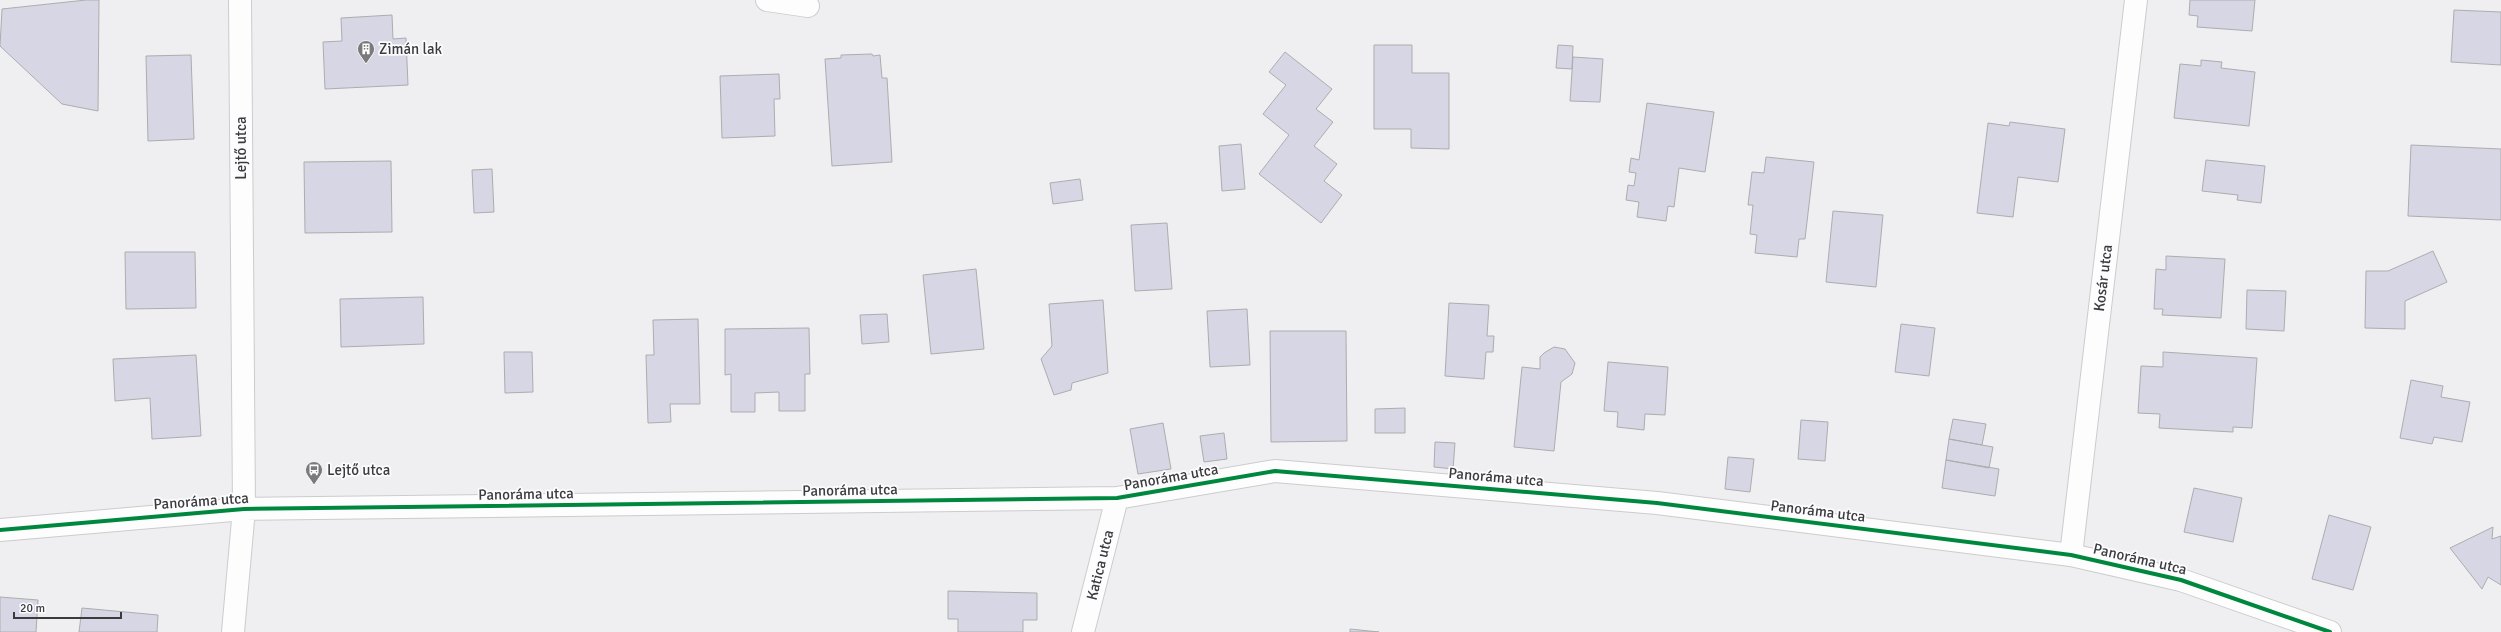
<svg xmlns="http://www.w3.org/2000/svg" width="2501" height="632" font-family="Signika,sans-serif">
  <style>
    .building { fill: #d6d6e4; stroke: #adadaf }
    .lines { fill: none; stroke-linecap: round; stroke-linejoin: round }
    .street-casing { stroke: #ccccce; stroke-width: 24 }
    .street { stroke: #fdfdfd; stroke-width: 22 }
    .cycleway-casing { stroke: #fcfcff; stroke-width: 6 }
    .cycleway { stroke: #00873e; stroke-width: 4 }
    .labels { text-anchor: middle; stroke-width: 3.5; stroke-linejoin: round; paint-order: stroke }
    .poi-label { font-size: 15px; fill: #3b3b3d; stroke: #fcfcff; text-anchor: start }
    .street-label { font-size: 15px; fill: #3b3b3d; stroke: #fcfcff }
  </style>
  <rect width="100%" height="100%" fill="#efeff2"/>
  <!-- building -->
  <path class="building" d="M86,0H99L98,111L62,104L0,46L2,9Z
    M2190,0H2255L2252,31L2197,27L2198,16L2189,15Z
    M2454,10L2501,12V65L2451,62Z
    M392,15L393,39L406,38L408,85L325,89L323,42L342,41L341,18Z
    M1374,45H1412V73H1449V149L1411,148V129H1374Z
    M1558,45L1573,46L1572,69L1556,68Z
    M1285,52L1332,89L1316,109L1333,122L1314,146L1337,164L1324,181L1342,195L1321,223L1259,174L1289,135L1263,114L1286,85L1269,72Z
    M872,54L873,56L880,55L882,78H887L892,162L832,166L825,59L841,58V55Z
    M191,55L194,139L148,141L146,56Z
    M1573,57L1603,59L1600,102L1570,101Z
    M2201,60L2222,62L2221,68L2255,72L2249,126L2174,118L2180,64L2201,66Z
    M779,74L780,99H774L775,136L722,138L720,76Z
    M1647,103L1714,112L1705,172L1679,168L1674,207L1668,206L1666,221L1637,217L1639,202L1626,200L1628,185L1634,186L1636,173L1629,172L1631,158L1639,160Z
    M2010,122L2065,129L2058,182L2018,177L2013,217L1977,213L1988,123L2009,126Z
    M1241,144L1245,189L1222,191L1219,146Z
    M2411,145L2501,149V220L2408,216Z
    M1766,157L1814,162L1805,239H1799L1797,257L1755,253L1757,235L1750,234L1753,205H1748L1752,172L1764,173Z
    M2206,160L2265,166L2261,203L2237,200L2238,195L2202,191Z
    M391,161L392,232L305,233L304,162Z
    M492,169L494,212L474,213L472,170Z
    M1080,179L1083,200L1053,204L1050,183Z
    M1833,211L1883,215L1876,287L1826,282Z
    M1167,223L1172,289L1135,291L1131,225Z
    M2433,251L2447,282L2405,301V329L2365,328L2366,271H2388Z
    M125,252H195L196,308L126,309Z
    M2166,256L2225,259L2221,318L2162,315L2163,309H2154L2156,269L2166,270Z
    M976,269L984,349L931,354L923,275Z
    M2247,290L2286,291L2284,331L2246,329Z
    M423,297L424,344L341,347L340,299Z
    M1103,300L1108,373L1072,383L1071,390L1054,395L1041,359L1052,346L1049,304Z
    M1449,303L1489,305L1487,336H1494L1493,352H1486L1484,379L1445,376Z
    M1247,309L1250,365L1210,367L1207,311Z
    M887,314L889,342L862,344L860,315Z
    M698,319L700,404H670L671,422L648,423L646,355H654L653,320Z
    M1901,324L1935,328L1929,376L1895,372Z
    M809,328L810,374H805V411H779V392L755,393V412H731V374L725,375V329Z
    M1270,331H1346L1347,441L1271,442Z
    M1554,347L1565,349L1575,363L1572,374L1561,382L1554,451L1514,447L1522,367L1540,369V357L1544,353Z
    M504,352H532L533,392L505,393Z
    M2163,352L2257,358L2252,428L2233,427V432L2159,428L2160,414L2138,413L2141,366L2163,367Z
    M196,355L201,436L152,439L150,398L115,401L113,359Z
    M1608,362L1668,367L1665,415L1645,414L1644,430L1617,427L1618,412L1604,411Z
    M2411,380L2443,386L2441,397L2470,402L2462,442L2434,437L2432,444L2400,438Z
    M1405,408V433H1375V409Z
    M1953,419L1986,424L1982,445L1949,439Z
    M1801,420L1828,422L1825,461L1798,459Z
    M1163,423L1171,469L1138,474L1130,429Z
    M1224,433L1227,459L1204,462L1200,436Z
    M1949,439L1993,447L1989,468L1946,460Z
    M1435,442L1455,443L1453,469L1434,467Z
    M1728,457L1754,459L1750,492L1725,489Z
    M1946,460L1999,469L1995,496L1942,488Z
    M2194,488L2242,498L2233,542L2184,532Z
    M2329,515L2371,527L2353,590L2312,579Z
    M2493,527L2492,539L2501,536V585L2488,577L2482,589L2450,548Z
    M948,591L1037,593V620H1023V632H958V619H948Z
    M0,597L38,600L36,632H0Z
    M82,608L158,615L157,632H79Z
    M1350,629L1379,632H1350Z"/>
  <g class="lines">
    <defs>
      <path id="street" d="M767,0L808,6
        M0,530L244,509L1117,498L1275,471L1657,503L2071,555L2181,580L2330,632
        M2071,555L2136,0
        M233,632L244,509L240,0
        M1083,632L1117,498"/>
    </defs>
    <!-- street casing -->
    <use href="#street" class="street-casing"/>
    <!-- street -->
    <use href="#street" class="street"/>
    <defs>
      <path id="cycleway" d="M0,530L244,509L1117,498L1275,471L1657,503L2071,555L2181,580L2330,632"/>
    </defs>
    <!-- cycleway casing -->
    <use href="#cycleway" class="cycleway-casing"/>
    <!-- cycleway -->
    <use href="#cycleway" class="cycleway"/>
  </g>
  <!-- icons -->
  <defs>
    <symbol id="building-pin" viewBox="-11 -11 22 30"><path d="M0 17L-7.5 6A9.5 9.5 0 1 1 7.5 6Z" fill="#7a7a7c" stroke="#fcfcff"/><path d="M-4-6H4V6H1V3H-1V6H-4ZM-2.5-4.3h1.7v1.8h-1.7ZM.8-4.3h1.7v1.8H.8ZM-2.5-1h1.7V.8h-1.7ZM.8-1h1.7V.8H.8Z" fill="#fff"/></symbol>
    <symbol id="bus-pin" viewBox="-11 -11 22 30"><path d="M0 17L-7.5 6A9.5 9.5 0 1 1 7.5 6Z" fill="#7a7a7c" stroke="#fcfcff"/><path d="M-5-6H5V4H4V6H2V4H-2V6H-4V4H-5ZM-3.5-4V0h7V-4ZM-3.5 1.2v1.5H-2V1.2ZM2 1.2v1.5H3.5V1.2Z" fill="#fff"/></symbol>
  </defs>
  <g fill-rule="evenodd">
    <use href="#building-pin" x="356" y="39" width="20" height="27"/>
    <use href="#bus-pin" x="304" y="460" width="20" height="27"/>
  </g>
  <g class="labels">
    <!-- poi labels -->
    <g class="poi-label">
      <text x="379" y="54">Zimán lak</text>
      <text x="327" y="475">Lejtő utca</text>
    </g>
    <!-- street labels -->
    <g class="street-label">
      <text transform="translate(241 148) rotate(-90)" y="5">Lejtő utca</text>
      <text transform="translate(2103 278) rotate(-83)" y="5">Kosár utca</text>
      <text transform="translate(1171 477) rotate(-10)" y="5">Panoráma utca</text>
      <text transform="translate(1496 477) rotate(5)" y="5">Panoráma utca</text>
      <text transform="translate(850 490) rotate(-1)" y="5">Panoráma utca</text>
      <text transform="translate(526 494) rotate(-1)" y="5">Panoráma utca</text>
      <text transform="translate(201 501) rotate(-4)" y="5">Panoráma utca</text>
      <text transform="translate(1818 511) rotate(7)" y="5">Panoráma utca</text>
      <text transform="translate(2140 559) rotate(13)" y="5">Panoráma utca</text>
      <text transform="translate(1100 565) rotate(-76)" y="5">Katica utca</text>
    </g>
  </g>
  <!-- scale -->
  <path d="M14 612v6h107v-6" fill="none" stroke="#3b3b3d" stroke-width="2"/>
  <text x="20" y="612" font-size="12" fill="#3b3b3d" stroke="#fcfcff" stroke-width="3" paint-order="stroke">20 m</text>
</svg>
